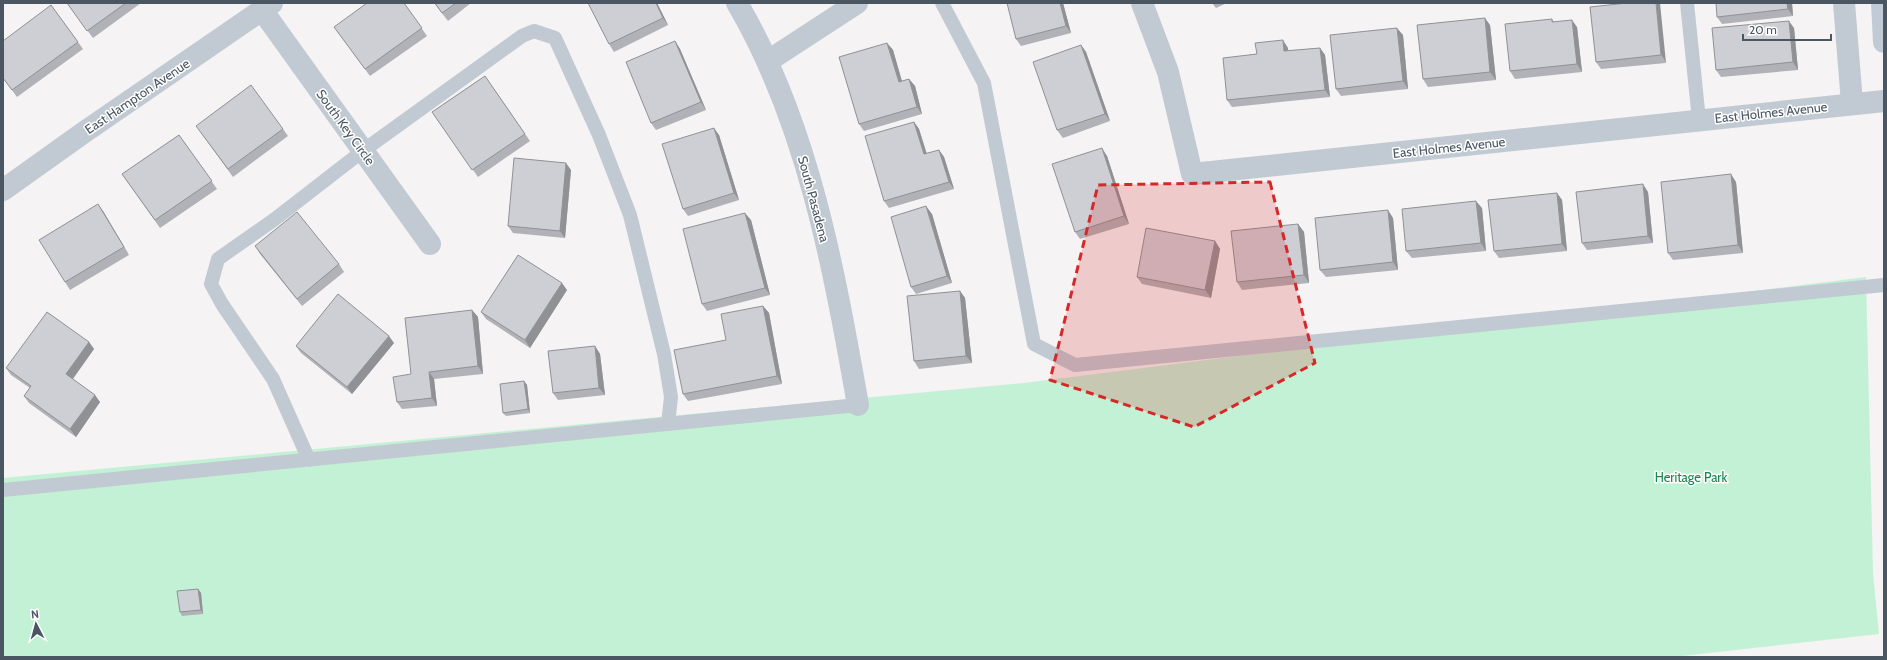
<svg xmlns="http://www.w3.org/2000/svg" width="1887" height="660" font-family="Cabin,sans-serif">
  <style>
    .green { fill: #c3f1d5 }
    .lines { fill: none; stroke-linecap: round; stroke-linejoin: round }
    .service { stroke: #c1cad2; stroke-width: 14 }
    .minor { stroke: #c1cad2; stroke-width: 22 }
    .secondary { stroke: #c1cbd6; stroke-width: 22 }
    .wall { fill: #b0b2b7 }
    .shaded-wall { fill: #909195 }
    .building { fill: #cdcfd5; stroke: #909195 }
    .marked { fill: #d62828; fill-opacity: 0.2; stroke: #d62828; stroke-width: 3; stroke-dasharray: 8 5; stroke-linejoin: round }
    .labels { text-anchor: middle; stroke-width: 3; stroke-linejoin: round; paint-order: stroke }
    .street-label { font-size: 13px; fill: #4a5661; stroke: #fff }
    .park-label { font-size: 13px; fill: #17864f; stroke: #fff }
  </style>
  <rect width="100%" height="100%" fill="#f5f3f3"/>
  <!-- green -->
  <path class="green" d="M1866,277L1873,573L1879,634L1674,657H3V478L1024,383Z"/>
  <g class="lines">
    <!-- service -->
    <path class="service" d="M942,3L984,83L1034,344L1075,365L1884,285
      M1687,3L1699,120
      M309,460L273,379L222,304L211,284L218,259L275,219L364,150L522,36L534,31L555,38L599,135L630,215L664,354L671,397L668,424
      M3,490L858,405"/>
    <!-- minor -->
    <path class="minor" d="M737,3C808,124 834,269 858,405
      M1142,3L1168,72L1192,174L1884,101
      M1844,3L1852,103
      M262,10L430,244
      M768,61L857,3
      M3,190L83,133L272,3"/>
    <!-- secondary -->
    <path class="secondary" d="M1882,3L1884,42"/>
  </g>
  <!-- wall -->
  <path class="wall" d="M67,3H141L93,38Z
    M404,3L427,36L370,76L334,27Z
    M434,3H471L448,21Z
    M657,3L668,25L614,52L609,44Z
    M1007,3H1063L1071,33L1021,46L1016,39Z
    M1212,3H1227L1216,8Z
    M1627,3L1666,63L1601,69L1596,62Z
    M1792,3L1793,16L1722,24L1717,17Z
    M51,5L83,49L17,97L3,78Z
    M1552,19L1554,22L1577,27L1582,72L1515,79L1510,71Z
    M1490,25L1496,80L1428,87L1423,79Z
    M1794,28L1798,70L1721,77L1716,70Z
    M1403,35L1408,89L1341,96L1336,89Z
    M675,41L680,49L706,110L656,130L651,123Z
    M887,43L893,50L902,81L909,79L915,86L922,114L864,131L859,124Z
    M1081,45L1086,52L1110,121L1063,138L1057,130Z
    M1288,48V51L1320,48L1325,55L1330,97L1232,107L1227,100L1257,54Z
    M485,76L530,141L478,177L432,112Z
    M914,122L919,129L927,154L939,150L944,157L954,189L889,208L884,201Z
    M283,129L288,136L233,177L201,133Z
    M179,135L217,189L160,228L122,174Z
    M719,135L739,200L688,216L683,209Z
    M1107,156L1129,224L1080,239L1075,232Z
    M571,170L565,238L513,233L508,226Z
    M1736,182L1743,253L1673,260L1668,253Z
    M1648,192L1653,243L1587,250L1582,243Z
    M1557,193L1562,200L1567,251L1499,258L1494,251Z
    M1482,208L1486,251L1412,258L1406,251Z
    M103,211L129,255L70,290L65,282Z
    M932,214L952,283L916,294L911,287Z
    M1393,218L1398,270L1326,277L1320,270Z
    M751,220L770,295L707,311L702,304Z
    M1298,224L1304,232L1309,283L1242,290L1237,282Z
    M1215,241L1220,249L1211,298L1142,284L1137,277Z
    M255,246L339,264L344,272L302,306L260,254Z
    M567,290L530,348L486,319L481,312Z
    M960,291L965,298L972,363L919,369L914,361Z
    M763,306L769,313L782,384L688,401L683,394L726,340Z
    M472,310L478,317L483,374L434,379L437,406L402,409L397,402L411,374Z
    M89,342L94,349L73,379L100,402L76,437L29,403L24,396L30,388L11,375L6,368Z
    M394,343L352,394L301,353L296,346Z
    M595,346L600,354L605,395L558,400L553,393Z
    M524,381L527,385L530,413L506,416L503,413Z
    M198,589L201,593L203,614L182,616L180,612Z"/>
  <!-- shaded-wall -->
  <path class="shaded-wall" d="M656,3H657L668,25L663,18Z
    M1060,3H1063L1071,33L1066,26Z
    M1656,3H1660L1666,63L1661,55Z
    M1787,3H1792L1793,16L1788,9Z
    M1485,18L1490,25L1496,80L1490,72Z
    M1572,20L1577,27L1582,72L1577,64Z
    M1789,21L1794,28L1798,70L1793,62Z
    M1397,28L1403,35L1408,89L1403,81Z
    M1283,40L1288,48L1289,59L1284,51Z
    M675,41L680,49L706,110L701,102Z
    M887,43L893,50L904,89L899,82Z
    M1081,45L1086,52L1110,121L1105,114Z
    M1320,48L1325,55L1330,97L1325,90Z
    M909,79L915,86L922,114L917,107Z
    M914,122L919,129L929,162L924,154Z
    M714,128L719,135L739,200L734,193Z
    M1102,148L1107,156L1129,224L1124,216Z
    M939,150L944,157L954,189L949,182Z
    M566,163L571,170L565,238L560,231Z
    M1731,174L1736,182L1743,253L1738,245Z
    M1643,184L1648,192L1653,243L1648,236Z
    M1557,193L1562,200L1567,251L1562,244Z
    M1476,201L1482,208L1486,251L1481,243Z
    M98,204L103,211L129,255L124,247Z
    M926,206L932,214L952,283L947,276Z
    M1388,210L1393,218L1398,270L1393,262Z
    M745,213L751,220L770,295L765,288Z
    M1298,224L1304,232L1309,283L1304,275Z
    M1215,241L1220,249L1211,298L1205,290Z
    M562,283L567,290L530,348L525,340Z
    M960,291L965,298L972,363L966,356Z
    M763,306L769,313L782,384L777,376Z
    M472,310L478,317L483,374L478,366Z
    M389,336L394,343L352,394L347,387Z
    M89,342L94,349L71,381L66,374Z
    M595,346L600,354L605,395L599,388Z
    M429,372L434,379L437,406L432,398Z
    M524,381L527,385L530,413L528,409Z
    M95,395L100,402L76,437L70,429Z
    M198,589L201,593L203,614L201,610Z"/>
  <!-- building -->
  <path class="building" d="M67,3H126L87,31Z
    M367,3H404L422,28L365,69L334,27Z
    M435,3H456L442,13Z
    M588,3H656L663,18L609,44Z
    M1007,3H1060L1066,26L1016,39Z
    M1627,3H1656L1661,55L1596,62L1590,7Z
    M1716,3H1787L1788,9L1717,17Z
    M51,5L78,42L12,90L3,78V41Z
    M1485,18L1490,72L1423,79L1417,25Z
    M1552,19V22L1572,20L1577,64L1510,71L1505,24Z
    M1789,21L1793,62L1716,70L1712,28Z
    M1397,28L1403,81L1336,89L1330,35Z
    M1283,40L1284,51L1320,48L1325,90L1227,100L1223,58L1257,54L1255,43Z
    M675,41L701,102L651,123L626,62Z
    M887,43L899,82L909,79L917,107L859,124L839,57Z
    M1081,45L1105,114L1057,130L1033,62Z
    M485,76L525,134L472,170L432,112Z
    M251,85L283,129L228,169L196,126Z
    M914,122L924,154L939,150L949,182L884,201L865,136Z
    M714,128L734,193L683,209L662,144Z
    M179,135L212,181L155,220L122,174Z
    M1102,148L1124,216L1075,232L1052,164Z
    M514,158L566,163L560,231L508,226Z
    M1731,174L1738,245L1668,253L1661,182Z
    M1643,184L1648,236L1582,243L1576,192Z
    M1557,193L1562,244L1494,251L1488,200Z
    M1476,201L1481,243L1406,251L1402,209Z
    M98,204L124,247L65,282L39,240Z
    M926,206L947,276L911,287L891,217Z
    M1388,210L1393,262L1320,270L1315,218Z
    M297,212L339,264L297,299L255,246Z
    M745,213L765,288L702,304L683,229Z
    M1298,224L1304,275L1237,282L1231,231Z
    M1146,228L1215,241L1205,290L1137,277Z
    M518,255L562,283L525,340L481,312Z
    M960,291L966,356L914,361L907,296Z
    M338,294L389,336L347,387L296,346Z
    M763,306L777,376L683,394L674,350L726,340L721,314Z
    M472,310L478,366L429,372L432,398L397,402L393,377L411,374L405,318Z
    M47,312L89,342L66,374L95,395L70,429L24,396L31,386L6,368Z
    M595,346L599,388L553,393L548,351Z
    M524,381L528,409L503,413L500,384Z
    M198,589L201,610L180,612L177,591Z"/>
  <!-- marked area -->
  <path class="marked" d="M1270,182L1315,363L1194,427L1050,380L1098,185Z"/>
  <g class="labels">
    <!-- street labels -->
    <g class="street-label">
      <text transform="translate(137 96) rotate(-34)" y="5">East Hampton Avenue</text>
      <text transform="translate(1771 112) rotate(-6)" y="5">East Holmes Avenue</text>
      <text transform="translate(346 127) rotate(54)" y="5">South Key Circle</text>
      <text transform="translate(1449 147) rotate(-6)" y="5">East Holmes Avenue</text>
      <text transform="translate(814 199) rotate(75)" y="5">South Pasadena</text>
    </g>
    <!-- park labels -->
    <g class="park-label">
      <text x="1691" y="482">Heritage Park</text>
    </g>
  </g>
  <!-- border -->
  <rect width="1887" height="660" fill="none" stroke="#4a5661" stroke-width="8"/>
  <!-- north arrow -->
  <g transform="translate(36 624) rotate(354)" stroke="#ffffff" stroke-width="3" paint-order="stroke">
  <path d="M0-3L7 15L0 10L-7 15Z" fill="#4a5661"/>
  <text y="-6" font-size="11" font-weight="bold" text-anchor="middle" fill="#4a5661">N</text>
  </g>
  <!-- scale -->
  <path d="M1743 34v6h88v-6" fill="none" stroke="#4a5661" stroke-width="2"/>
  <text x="1749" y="34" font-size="12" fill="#4a5661" stroke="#ffffff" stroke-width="3" paint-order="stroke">20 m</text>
</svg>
